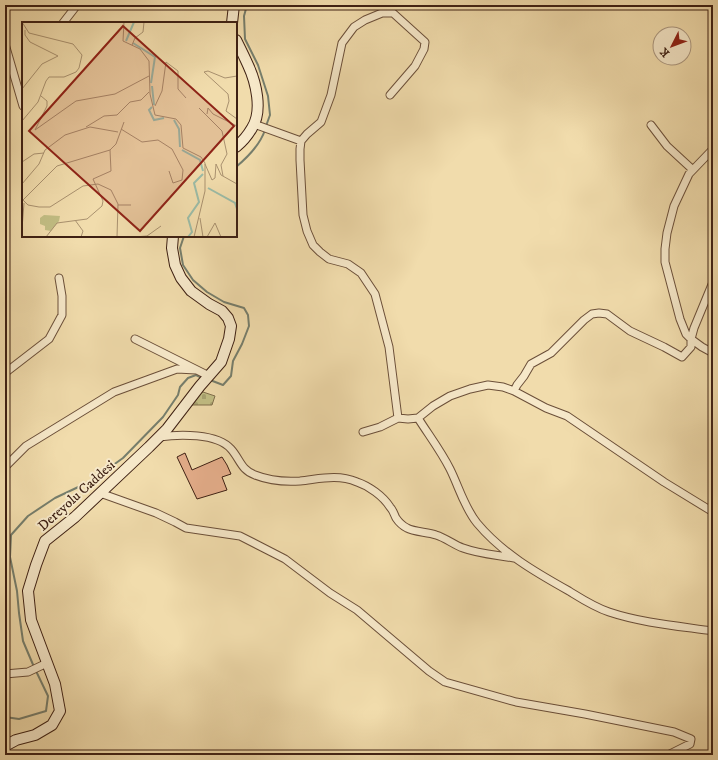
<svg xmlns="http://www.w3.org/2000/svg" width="718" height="760" font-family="'IM FELL DW Pica',serif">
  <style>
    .cemetery { fill: url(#cemetery-stones); stroke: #806f4c }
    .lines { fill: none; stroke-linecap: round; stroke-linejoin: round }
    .stream { stroke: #767e6c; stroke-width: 2 }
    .building { fill: #e4ad8a; stroke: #3e2013 }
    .minor-casing { stroke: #6b4f39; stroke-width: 9 }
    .secondary-casing { stroke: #3e2013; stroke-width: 12 }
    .minor { stroke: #f6e8c9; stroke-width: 7 }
    .secondary { stroke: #f6e8c9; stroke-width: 10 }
    .labels { text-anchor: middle; stroke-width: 4; stroke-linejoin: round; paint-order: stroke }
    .street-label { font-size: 14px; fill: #3e2013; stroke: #f6e8c9 }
    .inset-river { fill: none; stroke: #9bbca7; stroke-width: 2 }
    .inset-road { fill: none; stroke: #a9916f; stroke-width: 1 }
    .view { fill: #8f2418; fill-opacity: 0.15; stroke: #8f2418; stroke-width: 2 }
    .inset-edge { fill: none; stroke: #3e2013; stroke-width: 2 }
  </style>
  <defs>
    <pattern id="cemetery-stones" width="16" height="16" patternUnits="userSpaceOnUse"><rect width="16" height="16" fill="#c2be84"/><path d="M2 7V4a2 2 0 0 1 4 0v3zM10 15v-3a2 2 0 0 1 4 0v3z" fill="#a8a371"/></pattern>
  </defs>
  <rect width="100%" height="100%" fill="#f1dcac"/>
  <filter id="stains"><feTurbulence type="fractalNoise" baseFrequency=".005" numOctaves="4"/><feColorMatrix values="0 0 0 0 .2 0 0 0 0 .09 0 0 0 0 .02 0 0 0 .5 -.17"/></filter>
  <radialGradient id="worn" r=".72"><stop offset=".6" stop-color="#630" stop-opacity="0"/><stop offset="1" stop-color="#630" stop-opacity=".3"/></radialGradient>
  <!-- cemetery -->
  <path class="cemetery" d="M200,391L215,396L212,405H190Z"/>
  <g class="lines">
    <!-- stream -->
    <path class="stream" d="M247,5L244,16L245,39L258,65L268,96L270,115L266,126
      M236,167C248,157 260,145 265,130
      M184,236L180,248L183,265L193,280L207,292L224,302L244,308L248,315L249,326L242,344L233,361L231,376L223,385L210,380
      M34,667L23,641L19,613L17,591L10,557L11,535L28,516L55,498L91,481L123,458L163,417L178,395L180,387L188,378L196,375L202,378
      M5,717L19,719L46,711L48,696L36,671"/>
  </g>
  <!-- building -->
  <path class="building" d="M185,453L192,470L222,457L227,465L231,474L222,477L227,490L197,499L177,457Z"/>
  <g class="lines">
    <defs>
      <path id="minor" d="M63,23L77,5
        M5,44L23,106
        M390,95L415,66L424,49L425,42L393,13H382L365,20L354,27L342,43L331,95L321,122L307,134L301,141L300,149V160L303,215L307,231L313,245L320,252L329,259L348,264L361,273L375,294L389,347L398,418
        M254,124L301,141
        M651,125L667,146L693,170
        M713,149L689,174L674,206L667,233L665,249V262L680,319L686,334L691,339L702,347L713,353
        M135,339L209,376
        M5,373L49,339L62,315V296L59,278
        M514,391L546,408L567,416L664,482L713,512
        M418,418C428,434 441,451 450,469C459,487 464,507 477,523C502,553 535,572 569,591C582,599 594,607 609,612C642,623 678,626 713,631
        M363,432L380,427L398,418L408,419L418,418L433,406L450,396L470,389L488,385L503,387L514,391L517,385L524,376L531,364L551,353L584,320L592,314L599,313L607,314L630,331L664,347L682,357L691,347V339L694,328L713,282
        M159,437C179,434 217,433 231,449C240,459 241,470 255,475C270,481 285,482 300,481C320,479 337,474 357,482C369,486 383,496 390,507C393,510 394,514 396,518C398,521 403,526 407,528C414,532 428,532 436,535C446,538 454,545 463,548C479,554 497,555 514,558
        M5,467L26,446L114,392L177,369L196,370
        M100,493L156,513L175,522L186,528L240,536L285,559L330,593L357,610L429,671L445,682L516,702L585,714L674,732L691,739L690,744L668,755
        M5,674L28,672L47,663"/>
      <path id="secondary" d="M232,23L234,5
        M236,40C240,48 244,56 248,65C256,82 263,111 252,128C248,135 242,142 236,147
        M5,746L16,740L35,735L52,725L60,711L55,684L31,620L28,591L36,565L45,541L75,517L149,447L167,429L200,386L221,362L229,339L231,326L228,318L222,311L209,304L191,291L181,278L175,265L172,248L173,236"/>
    </defs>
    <!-- minor casing -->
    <use href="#minor" class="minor-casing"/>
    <!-- secondary casing -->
    <use href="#secondary" class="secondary-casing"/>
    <!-- minor -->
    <use href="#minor" class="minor"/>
    <!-- secondary -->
    <use href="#secondary" class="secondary"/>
  </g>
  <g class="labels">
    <!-- street labels -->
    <g class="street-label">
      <text transform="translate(76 495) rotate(-42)" y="5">Dereyolu Caddesi</text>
    </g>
  </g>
  <!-- overview -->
  <g transform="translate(22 22)">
    <rect width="215" height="215" fill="#f1dcac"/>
    <path d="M22,193L38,194L37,199L29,209L23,208V204L18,202V196Z" fill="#c2be84"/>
    <path class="inset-river" d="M104,19L112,0M111,21L133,35L129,61M130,64L132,83M130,85L127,88L132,98L142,96M152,98L157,107L158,125M160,128L178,138L181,149M186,166L213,181L215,187M166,215L170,210L166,196L177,180L172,161L181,152"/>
    <path class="inset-road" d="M102,0L101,19L118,27L127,39L128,72L133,93L154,97L159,103L161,126L179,135L183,141V169L172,215M110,23L113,16L121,10L122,0M215,54L203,56L186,49L182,50L206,72L207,79L204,89L215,97M0,67L20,42L36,34L8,20L3,13V8M19,74L25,79V84L13,108L54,79L93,72L127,54M133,84L140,69L144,40L156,49V67L164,76M177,86L200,109L205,132L199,143L201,154M185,92L186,86L191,92L215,104M0,99L16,80L24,59L27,55H42L54,50L57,46L60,33L51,22L7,11L0,0M64,105L82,94L95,93L108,80L119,78L127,70M99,107L120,120L136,118L150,127L161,148L160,158L151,161L147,149M88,128L35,144L1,178L6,183L17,185H28L61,164L76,162L89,168L96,182L95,215M0,140L12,132L22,131M183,142L190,158L193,156L194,142L199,153L215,162M0,162L17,142L23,128L43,113L68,105L96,110M96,183H109M178,196L181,215M53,198L61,209L59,215M0,207L2,181M24,215L35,201L65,197L80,184L81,179L71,157L89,149L88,128L94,122L102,100M112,215L125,214L139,204M185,215L193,201L199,215"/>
    <path class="view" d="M101,4L212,104L118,209L7,109Z"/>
    <rect width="215" height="215" class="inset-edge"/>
  </g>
  <!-- margin -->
  <rect width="718" height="760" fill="none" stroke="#f1dcac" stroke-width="20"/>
  <rect x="6" y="6" width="706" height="748" fill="none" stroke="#3e2013" stroke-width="2"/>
  <rect x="10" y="10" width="698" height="740" fill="none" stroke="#3e2013"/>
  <!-- north arrow -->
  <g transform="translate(672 46) rotate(228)"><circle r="19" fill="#f6e8c9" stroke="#ac9880"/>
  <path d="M0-3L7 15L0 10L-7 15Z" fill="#8f2418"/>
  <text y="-6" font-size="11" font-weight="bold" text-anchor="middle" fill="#3e2013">K</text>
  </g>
  <rect width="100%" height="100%" filter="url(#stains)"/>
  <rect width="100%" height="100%" fill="url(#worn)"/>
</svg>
